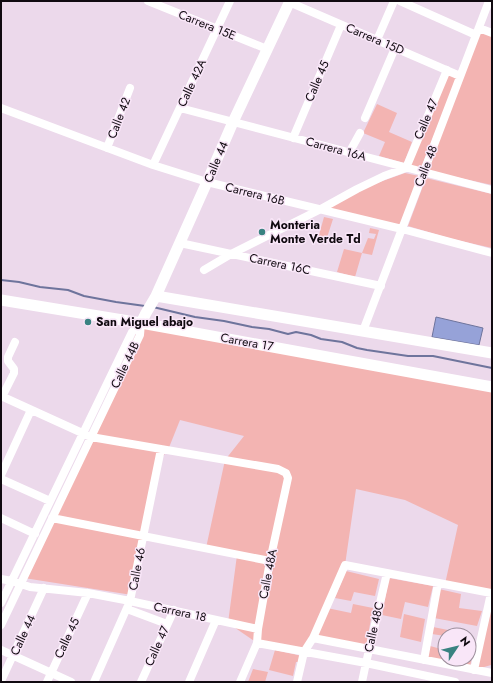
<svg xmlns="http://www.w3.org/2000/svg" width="493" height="683" font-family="Jost,sans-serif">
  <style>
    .green { fill: #f3b4b2 }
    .water { fill: #96a2d8; stroke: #6e749c }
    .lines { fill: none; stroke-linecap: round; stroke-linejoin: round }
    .stream { stroke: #6e749c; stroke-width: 2 }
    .street { stroke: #fff; stroke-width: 8 }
    .secondary { stroke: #fff; stroke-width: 11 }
    .poi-dot { fill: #398281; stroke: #f9e6f8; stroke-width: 1.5 }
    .labels { text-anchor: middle; stroke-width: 3; stroke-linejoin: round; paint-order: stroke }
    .street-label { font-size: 12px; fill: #100a10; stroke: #f9e6f8 }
    .poi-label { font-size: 12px; font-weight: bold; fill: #100a10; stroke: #f9e6f8; text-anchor: start }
  </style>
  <rect width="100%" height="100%" fill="#ecd9eb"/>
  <!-- green -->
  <path class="green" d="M478,31L492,36V185L428,171Z
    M448,75L457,78L420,170L409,167Z
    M377,104L397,113L389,132L412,142L404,163L379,156L385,142L363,133Z
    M405,173L419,176L400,227L328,210L333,205L363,188Z
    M426,178L492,194V248L452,239L408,226Z
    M324,217L333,219L325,244L317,242Z
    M370,228L379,230L372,255L362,253L355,277L337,272L344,249L362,253L368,238L374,239L376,234L369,233Z
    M141,323L492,391V663L491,665L474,670L490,593L445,584L458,525L405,500L356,489L345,565L304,652L257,643L228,623L237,555L206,548L225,460L244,436L180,420L168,450L159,461L132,595L24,578Z
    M346,571L379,579L375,596L354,592L351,601L335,598Z
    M389,578L433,586L428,607L405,602L401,619L382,615Z
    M439,589L461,594L459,608L482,611L477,626L434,618Z
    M353,604L373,608L366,646L314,637L327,608L351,613Z
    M404,614L425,619L421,642L400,637Z
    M433,627L453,631L452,635H445V636L432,634Z
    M469,645L474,646L470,667L427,658L430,646L445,650V659H469Z
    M275,650L302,656L299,662H296L293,676L269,670Z
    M253,669L268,672L265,682H248Z"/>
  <!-- water -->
  <path class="water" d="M436,317L483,328L479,345L432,337Z"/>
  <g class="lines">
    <!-- stream -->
    <path class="stream" d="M1,280L19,282L40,287L68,290L84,296L116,302L145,306
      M153,307L195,317L224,321L252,327L269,329L288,334L296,332L311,335L321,339L342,342L357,348L367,350L408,356H433L492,368"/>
    <!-- street -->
    <path class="street" d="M148,1L267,49
      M400,1L476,35
      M289,2L460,76
      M479,28L492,33
      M377,40L394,1
      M1,108L153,165L207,182L402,229L492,253
      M180,108L492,190
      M365,118L395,48
      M293,138L341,25
      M107,148L130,88
      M349,153L360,133
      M153,165L230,1
      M180,243L381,286
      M204,270L231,254L319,210L357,189L384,176L406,168L447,70
      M363,331L489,1
      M1,396L91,437L278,469L286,473L288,478L270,561L258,629L257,643L240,682
      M2,397L14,373V369L8,361V357L15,342
      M1,475L31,410
      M1,479L50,501
      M1,518L35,534
      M52,518L270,561
      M1,579L12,581L30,587L88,593L130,601L258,629
      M1,603L132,332L141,323
      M127,609L167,624
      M1,625L140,335L141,323
      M313,638L492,673
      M257,643L366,663L455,682
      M1,650L71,682
      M424,660L438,583
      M1,681L44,588
      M47,682L88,593
      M94,682L130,601L161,449
      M141,682L174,610
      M189,682L216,620
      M297,682L304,652L313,638L345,565L491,593L474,670
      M362,682L366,663L387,573"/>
    <!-- secondary -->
    <path class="secondary" d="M156,296L492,353
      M1,300L141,323L492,387
      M141,323L146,313L156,296L207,182L233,122L290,1"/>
  </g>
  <!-- markers -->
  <g class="poi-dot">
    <circle cx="262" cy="232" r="4"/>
    <circle cx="88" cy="322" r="4"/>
  </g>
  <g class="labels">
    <!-- street labels -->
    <g class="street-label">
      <text transform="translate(207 25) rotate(22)" y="4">Carrera 15E</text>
      <text transform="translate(375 39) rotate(23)" y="4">Carrera 15D</text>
      <text transform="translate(317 81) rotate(-67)" y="4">Calle 45</text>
      <text transform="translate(192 83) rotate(-65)" y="4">Calle 42A</text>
      <text transform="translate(119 118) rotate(-69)" y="4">Calle 42</text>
      <text transform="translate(426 119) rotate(-67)" y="4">Calle 47</text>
      <text transform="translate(336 149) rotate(15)" y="4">Carrera 16A</text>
      <text transform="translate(216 162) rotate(-67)" y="4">Calle 44</text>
      <text transform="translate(426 166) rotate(-69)" y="4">Calle 48</text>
      <text transform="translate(255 194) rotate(14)" y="4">Carrera 16B</text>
      <text transform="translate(280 264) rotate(12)" y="4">Carrera 16C</text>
      <text transform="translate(247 342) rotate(10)" y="4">Carrera 17</text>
      <text transform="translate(125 365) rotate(-64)" y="4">Calle 44B</text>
      <text transform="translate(137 569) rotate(-79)" y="4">Calle 46</text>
      <text transform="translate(268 574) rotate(-79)" y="4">Calle 48A</text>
      <text transform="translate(180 612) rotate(12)" y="4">Carrera 18</text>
      <text transform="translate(374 627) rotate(-77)" y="4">Calle 48C</text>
      <text transform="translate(23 635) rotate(-65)" y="4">Calle 44</text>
      <text transform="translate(67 638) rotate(-65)" y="4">Calle 45</text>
      <text transform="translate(157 646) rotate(-66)" y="4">Calle 47</text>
    </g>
    <!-- poi labels -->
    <g class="poi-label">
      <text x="270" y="229">Monteria<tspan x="270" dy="14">Monte Verde Td</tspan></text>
      <text x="96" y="326">San Miguel abajo</text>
    </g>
  </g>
  <!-- border -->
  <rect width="493" height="683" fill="none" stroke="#100a10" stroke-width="4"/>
  <!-- north arrow -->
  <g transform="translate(457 647) rotate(55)"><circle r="19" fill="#f9e6f8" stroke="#9c8e9b"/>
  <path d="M0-3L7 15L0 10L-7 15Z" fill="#398281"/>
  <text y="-6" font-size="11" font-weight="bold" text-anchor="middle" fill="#100a10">N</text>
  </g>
</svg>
